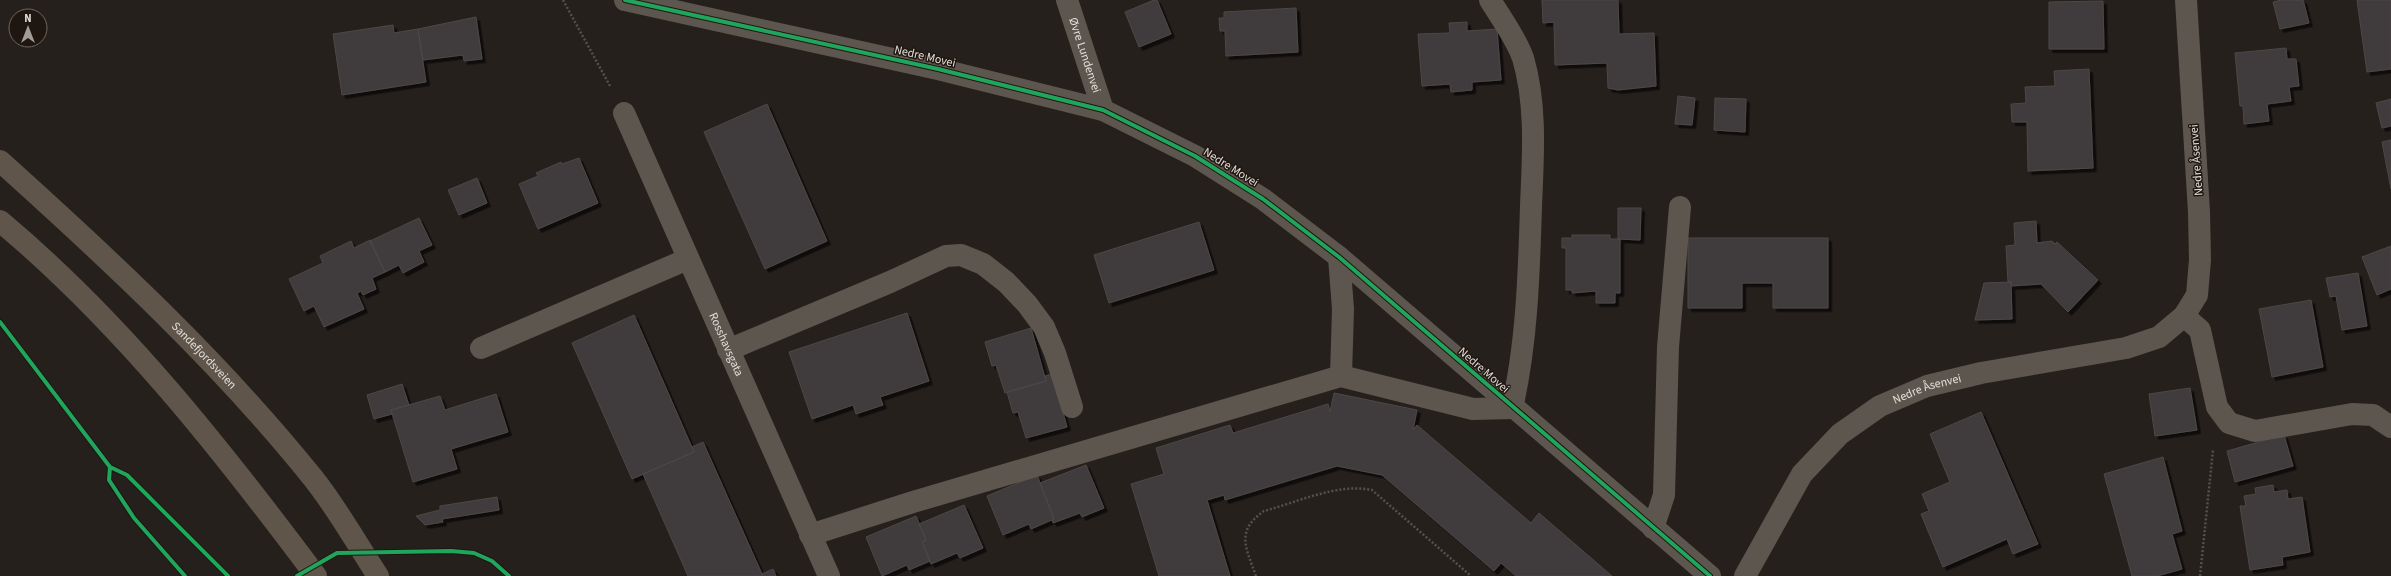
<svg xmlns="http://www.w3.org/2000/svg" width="2391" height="576" font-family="'Source Sans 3',sans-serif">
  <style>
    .building { fill: #413a3c; stroke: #4d4848; filter: url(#shadow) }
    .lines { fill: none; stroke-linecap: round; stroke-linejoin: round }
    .path { stroke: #56504b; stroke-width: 2.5; stroke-dasharray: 2 2; stroke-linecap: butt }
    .minor { stroke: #5d564f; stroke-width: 22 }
    .major { stroke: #5f554a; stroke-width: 22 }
    .cycleway-casing { stroke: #1f1610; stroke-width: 6 }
    .cycleway { stroke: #20a55d; stroke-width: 4 }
    .labels { text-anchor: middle; stroke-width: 3; stroke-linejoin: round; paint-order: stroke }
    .street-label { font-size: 12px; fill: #e4ded9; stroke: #1f1610 }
  </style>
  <defs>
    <filter id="shadow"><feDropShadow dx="3.5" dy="3.5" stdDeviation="0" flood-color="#0009"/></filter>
  </defs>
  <rect width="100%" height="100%" fill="#26201c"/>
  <!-- building -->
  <path class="building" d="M1154,0H1157L1171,34L1139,47L1125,12Z
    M1542,0H1618L1619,34L1654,33L1656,86L1618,90L1608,88L1607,63L1555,65L1554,22L1543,23Z
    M2281,0H2303L2309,23L2280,29L2273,2Z
    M2357,0H2391V69L2367,72Z
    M2103,1L2104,49H2049V2Z
    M1296,8L1298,52L1226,56L1225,31H1220L1219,18H1224V12Z
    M476,17L482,59L464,61L463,55L423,60L418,29Z
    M1467,22V31L1497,29L1501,80L1472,82V90L1451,92L1450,84L1422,86L1418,34L1450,33L1449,23Z
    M393,25L394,33L418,29L426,82L342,95L333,34Z
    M2286,48L2287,59H2296L2299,86L2289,87L2291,101L2267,104L2269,121L2244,124L2243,106H2240L2235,53Z
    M2089,69L2093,168L2028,171L2027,122H2012L2011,104L2026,103L2025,87L2055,86L2054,71Z
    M1678,96L1695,98L1692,125L1675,124Z
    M1715,98L1746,99L1745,132L1714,130Z
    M2391,99V126L2382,128L2376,103Z
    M767,104L827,241L765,269L704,132Z
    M2391,140V189L2382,142Z
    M579,158L598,203L538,229L519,184L538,176L536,173L561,162L562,164Z
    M477,178L487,203L459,215L448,190Z
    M1618,208H1641L1640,240L1618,239Z
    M419,218L432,245L419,251L424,262L403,273L399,265L385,272L370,241Z
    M2036,221L2037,243L2052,241L2055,244L2057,242L2098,280L2068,312L2041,284L2011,286V282H2008L2006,246L2015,245L2014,223Z
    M1199,222L1214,270L1109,303L1094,255Z
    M1572,235H1610V239H1620V293H1615V303H1596V291L1572,293V290H1566V248H1562V238H1572Z
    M1688,238H1828V308H1773V283H1742V308H1688Z
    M370,240L385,272L372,278L376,289L363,295L361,291L357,293L364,309L324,327L314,306L304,311L289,279L323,263L320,256L351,241L354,248Z
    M2391,246V289L2377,295L2362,257Z
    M2358,273L2367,326L2342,330L2336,296L2330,297L2326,278Z
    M2011,282L2012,319L1975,320L1984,283Z
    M2311,300L2323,367L2272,377L2259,309Z
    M907,313L929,381L880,397L883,405L856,414L853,405L812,419L789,352Z
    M634,315L694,452L632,479L572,343Z
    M1031,328L1046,381L1005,393L996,365L992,366L985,342Z
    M1052,374L1067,427L1026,438L1018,412L1013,413L1007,392L1046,381L1045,376Z
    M402,384L409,405L391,410L392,414L374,419L367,395Z
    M2190,388L2197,430L2155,436L2149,394Z
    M1334,393L1417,410L1413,430L1417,425L1531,523L1539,513L1612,576H1516L1501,563L1494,571L1382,475L1337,466L1225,500L1224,495L1207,500L1230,576H1159L1131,484L1164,474L1156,448L1230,425L1233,433L1328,404L1330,412Z
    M496,394L508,432L451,449L457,469L413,482L391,410L440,396L445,410Z
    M1981,412L2038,544L2013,554L2007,539L1943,567L1921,514L1929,511L1922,494L1950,482L1930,434Z
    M2284,435L2293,466L2235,482L2227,451Z
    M703,442L762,574L763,576H688L643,474L694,452L692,447Z
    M2163,457L2182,531L2172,534L2182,569L2157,576H2132L2104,474Z
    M1086,465L1104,508L1082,517L1080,513L1053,523L1052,520L1054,519L1040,483Z
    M1037,475L1054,519L1031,529L1029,524L1003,535L987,496Z
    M2273,485L2274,492L2287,490L2288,499L2302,497L2310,552L2282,557L2283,565L2250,570L2240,506H2246L2244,496L2256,494L2255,488Z
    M497,497L499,510L442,519L443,522L425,525L416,516L440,510V506Z
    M964,505L983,548L960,558L957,553L931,564L922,542L926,540L919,524Z
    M916,516L926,540L922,542L930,561L909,570L907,565L882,576L866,537Z
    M773,569L776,576H763L762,574Z"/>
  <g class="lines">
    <!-- path -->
    <path class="path" d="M563,0L610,86
      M1256,576C1246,548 1235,531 1264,511C1298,502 1337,483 1372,490L1471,576
      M2200,576L2213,450"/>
    <!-- minor -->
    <g class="minor">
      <path d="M625,0L938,69L1103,110L1195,156L1263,199L1339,257L1710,576"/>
      <path id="s1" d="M1067,0L1103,110"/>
      <path id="s2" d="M624,113L829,576"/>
      <path d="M1339,257L1343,309L1341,376"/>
      <path d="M2184,316L2200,330L2217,407L2229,423L2255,431L2352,414L2373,415L2391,427"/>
      <path d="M481,348L688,259"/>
      <path d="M728,350L890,282L946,256L961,255L983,264L1006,282L1027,304L1044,327L1055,353L1072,407"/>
      <path d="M1653,528L1664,495L1668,347L1680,207"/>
      <path d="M810,535L913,502L1341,376L1473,409L1512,408C1527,343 1529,273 1531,206C1533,157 1537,106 1523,58C1516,38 1501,18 1490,0"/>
      <path id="s3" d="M1745,576L1802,474L1840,434L1880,406L1927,386L1981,373L2126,348L2159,337L2184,316L2197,295L2200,260L2199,212L2186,0"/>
    </g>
    <!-- major -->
    <g class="major">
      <path id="s4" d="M0,161C110,260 220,362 313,478C337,508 357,544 378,576"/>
      <path d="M0,221C122,323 221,449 316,576"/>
    </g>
    <defs>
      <path id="cycleway" d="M625,0L938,69L1103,110L1195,156L1263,199L1339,257L1710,576
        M0,322L110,467L127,475L228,576
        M110,467L109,480L134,518L185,576
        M297,576L337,553L451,551L474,553L492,561L509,576"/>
    </defs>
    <!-- cycleway casing -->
    <use href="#cycleway" class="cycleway-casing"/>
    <!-- cycleway -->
    <use href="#cycleway" class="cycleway"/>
  </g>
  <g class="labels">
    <!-- street labels -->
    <g class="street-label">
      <text dy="4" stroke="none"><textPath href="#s1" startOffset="58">Øvre Lundenvei</textPath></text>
      <text transform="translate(925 56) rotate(13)" y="4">Nedre Movei</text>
      <text transform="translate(2196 160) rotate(-94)" y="4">Nedre Åsenvei</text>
      <text transform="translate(1231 167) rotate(32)" y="4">Nedre Movei</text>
      <text dy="4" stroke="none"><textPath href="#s2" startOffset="253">Rosshavsgata</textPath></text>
      <text dy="4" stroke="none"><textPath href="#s4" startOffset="282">Sandefjordsveien</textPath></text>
      <text transform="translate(1484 370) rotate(41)" y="4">Nedre Movei</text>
      <text dy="4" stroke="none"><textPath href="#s3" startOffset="271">Nedre Åsenvei</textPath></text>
    </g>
  </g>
  <!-- north arrow -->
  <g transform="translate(28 28)"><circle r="19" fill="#1f1610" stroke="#6e6660"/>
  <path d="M0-3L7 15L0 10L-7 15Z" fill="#a29c97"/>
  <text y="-6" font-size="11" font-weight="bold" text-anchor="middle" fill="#e4ded9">N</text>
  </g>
</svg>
